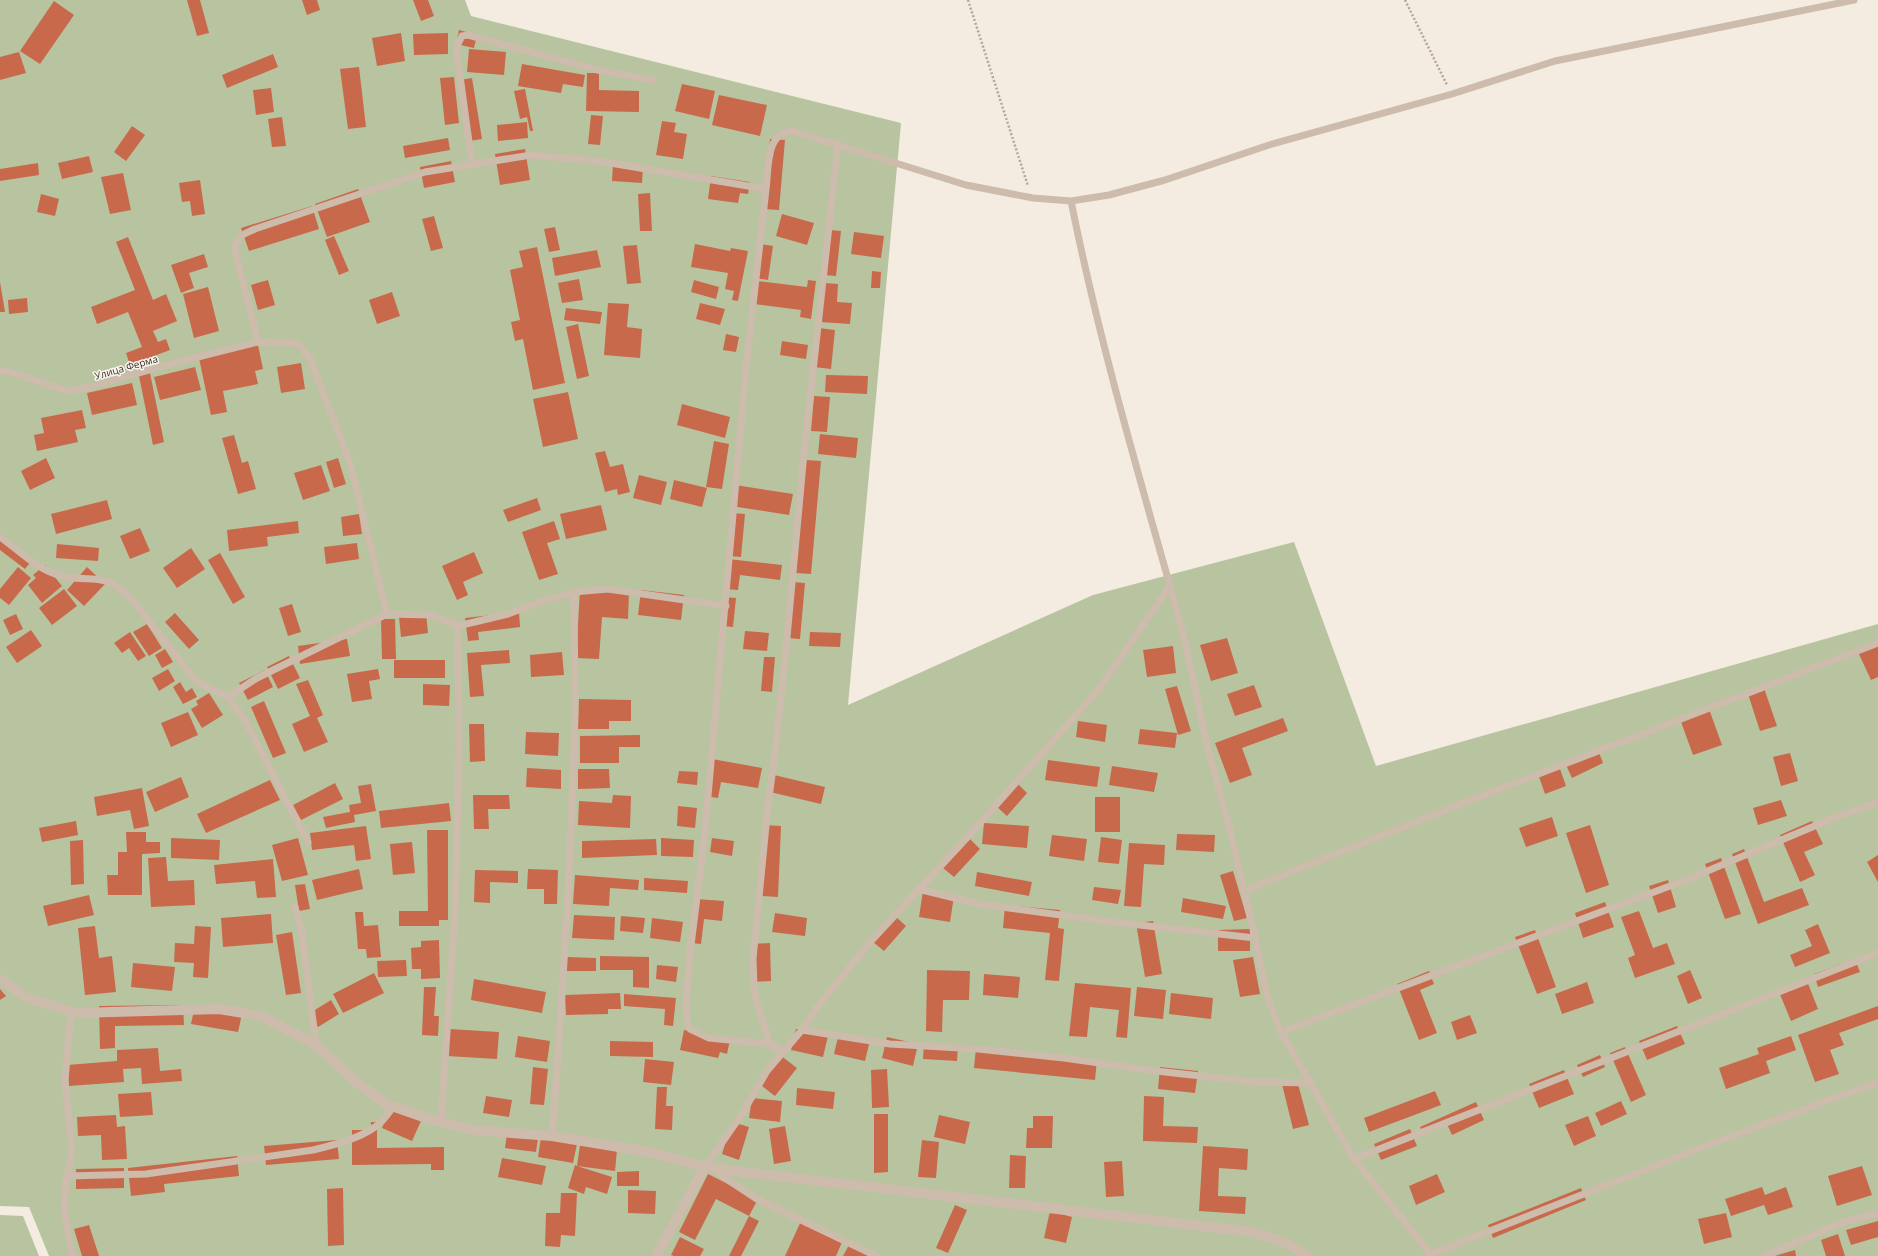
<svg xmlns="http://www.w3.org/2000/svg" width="1878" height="1256" font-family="'Open Sans',sans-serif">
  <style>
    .green { fill: #b8c4a0 }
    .building { fill: #c8694b }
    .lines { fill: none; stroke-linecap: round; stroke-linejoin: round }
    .path { stroke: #b9a596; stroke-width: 2.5; stroke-dasharray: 2 2; stroke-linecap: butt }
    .service { stroke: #cdbbac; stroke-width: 7 }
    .minor { stroke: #cdbbac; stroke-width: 10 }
    .labels { text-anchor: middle; stroke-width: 3; stroke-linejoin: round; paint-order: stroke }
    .street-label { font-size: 10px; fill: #3b302b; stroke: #fbf5ee }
  </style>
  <rect width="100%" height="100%" fill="#f4ebe1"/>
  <!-- green -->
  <path class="green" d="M0,0H465L471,16L901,123L848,705L1093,595L1294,542L1376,766L1878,624V1256H49L29,1207L0,1206Z
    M0,1215L23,1216L39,1256H0Z"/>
  <!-- building -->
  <path class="building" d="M187,0H200L209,33L197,36Z
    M302,0H317L320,10L307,15Z
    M413,0H428L434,16L421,21Z
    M54,1L74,15L40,64L20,51Z
    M459,30L477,35L474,48L456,44Z
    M401,33L405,61L377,66L372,38Z
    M448,33V54L414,55L413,34Z
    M469,49L506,52L504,75L467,72Z
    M19,52L26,73L0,80V57Z
    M273,54L278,67L227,88L222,75Z
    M522,64L585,75L583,87L563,84L561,93L518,86Z
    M359,67L366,127L348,129L340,69Z
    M587,73H599V90L639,91V112L586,111Z
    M454,77L459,123L445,125L440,78Z
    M472,78L482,139L469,141L460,80Z
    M682,84L715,91L709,119L675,111Z
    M271,88L274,112L256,115L253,90Z
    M525,89L533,131H530L527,117L520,119L514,91Z
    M719,95L767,105L760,136L712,125Z
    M591,115L603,116L600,145L588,144Z
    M282,117L286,146L272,147L268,119Z
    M662,121L676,123L674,132L687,134L683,159L656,155Z
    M527,122L528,138L498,141L497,125Z
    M132,126L145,135L126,161L114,152Z
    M448,138L450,150L405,158L403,146Z
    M770,139L785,140L779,210L763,209Z
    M525,149L530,180L500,185L495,154Z
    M89,156L93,172L62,179L58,163Z
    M451,161L455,182L424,188L420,167Z
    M38,163L39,175L0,181V169Z
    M613,164L643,166L642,183L612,181Z
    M123,173L131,210L110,214L101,177Z
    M711,176L750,182L748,194L740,193L738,203L708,199Z
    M200,180L205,214L192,216L190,201L182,202L179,183Z
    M358,189L370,222L327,237L315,204Z
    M650,193L652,231H640L638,194Z
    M41,194L59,199L55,216L37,212Z
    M312,206L319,229L249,251L241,228Z
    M782,214L814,223L807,245L776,236Z
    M434,216L443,248L431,251L422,219Z
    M555,227L560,250L549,252L544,229Z
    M829,230L841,231L836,276L824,275Z
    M854,232L884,236L881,258L851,254Z
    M334,236L349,271L339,275L325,240Z
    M128,237L153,300L166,294L177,321L153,331L158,342L166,339L170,350L130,365L126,353L142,347L128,312L97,324L91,307L135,290L116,242Z
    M695,244L730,251L731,248L748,251L738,301L732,300L734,291L725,289L728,273L691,267Z
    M760,244L773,246L768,280L755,278Z
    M637,245L641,283L627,284L623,246Z
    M537,247L565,383L533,390L523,339L515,341L511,322L520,320L510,270L523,267L519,251Z
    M597,250L601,267L555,276L552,258Z
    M204,254L208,267L189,273L194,288L181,293L171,265Z
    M872,271L881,272L880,288H871Z
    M579,279L583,300L562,303L558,283Z
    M268,280L275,305L258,310L251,285Z
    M694,280L719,287L716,299L691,292Z
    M808,280L816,281L811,319L800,317L801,310L754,304L757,281L807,287Z
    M0,282L5,312H0Z
    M824,283L838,284L837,302L852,303L850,324L820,322Z
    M208,287L219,331L194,338L183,294Z
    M392,292L400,316L377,324L369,300Z
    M27,298L28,312L9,314L8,300Z
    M608,303L629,304L627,327L642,329L640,358L604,355Z
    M700,303L725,309L720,325L696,319Z
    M566,308L602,312L600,324L564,320Z
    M578,324L589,376L577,379L566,327Z
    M819,328L835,330L831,369L814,367Z
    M726,334L739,337L736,352L723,350Z
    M782,341L808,345L806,359L780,355Z
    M258,345L263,369L255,371L258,384L223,391L227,412L211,415L199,358Z
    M301,363L305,389L281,393L277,367Z
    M195,367L201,390L160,400L154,377Z
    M150,373L164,442L153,445L139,376Z
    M826,375L868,376L867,394L825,392Z
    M132,383L137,405L92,415L87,393Z
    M568,392L578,439L543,447L533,399Z
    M814,396L830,397L827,432L811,431Z
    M682,404L730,417L725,438L677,425Z
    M82,410L86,428L75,430L78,442L37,451L34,435L44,433L41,418Z
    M820,434L858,438L856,458L818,454Z
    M234,435L242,463L248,461L256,489L238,494L222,438Z
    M714,441L729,444L722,489L706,487Z
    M605,451L610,467L623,464L630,492L618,495L617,489L605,492L595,453Z
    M46,458L55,478L30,490L21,471Z
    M338,458L346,484L334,488L326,462Z
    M806,460L821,461L811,574L796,573Z
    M321,465L330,491L303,500L294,473Z
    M639,475L667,482L661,505L633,498Z
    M674,480L707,488L702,507L670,499Z
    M735,485L793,494L789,515L731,506Z
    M537,498L541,510L508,522L503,510Z
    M107,500L112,519L56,534L51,514Z
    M601,505L607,530L566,539L560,514Z
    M733,513L745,514L741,557L729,556Z
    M359,514L362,534L343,536L341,517Z
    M298,521L299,533L267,537L268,546L229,551L227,530Z
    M554,521L560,539L547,543L558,574L539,580L522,532Z
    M140,528L150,551L130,559L120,536Z
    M0,536L32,560L25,569L0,550Z
    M357,543L359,559L326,564L324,547Z
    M57,544L99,548L98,561L56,558Z
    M191,548L205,569L177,588L163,568Z
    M474,552L483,573L463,582L468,595L457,600L442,566Z
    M220,553L245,597L233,604L208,560Z
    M728,559L782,565L780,580L740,575L738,590L724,589Z
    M45,565L62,586L42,603L28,585L36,578L33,575Z
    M18,567L31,578L9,605L0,598V589Z
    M87,567L105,584L84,606L67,590Z
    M792,582L805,583L800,639L787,638Z
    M64,589L77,606L52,625L39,608Z
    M580,590L629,593L628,619L602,617L599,659L576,658Z
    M641,590L684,595L681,620L638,615Z
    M724,597L736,598L733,627L721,626Z
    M292,604L301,632L288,636L279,608Z
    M519,612L520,627L478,632L479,640L468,641L465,618Z
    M175,613L199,640L189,649L165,622Z
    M426,613L428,633L401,637L399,617Z
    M16,614L23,629L10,635L3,620Z
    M381,619H395L396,659H382Z
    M147,624L162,648L149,656L133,632Z
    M31,630L42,646L17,663L6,647Z
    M745,631L769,633L767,651L743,649Z
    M130,632L146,656L138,661L129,648L122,653L114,643Z
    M810,632L841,633L840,647L809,646Z
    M1227,638L1238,673L1211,681L1200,645Z
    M347,639L350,656L300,664L298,646Z
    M1878,643V677L1871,680L1858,652Z
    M1173,646L1176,673L1147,677L1143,650Z
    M165,649L173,662L162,668L155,655Z
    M509,650L510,663L481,665L484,696L470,697L467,653Z
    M562,652L564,675L531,677L530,655Z
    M289,656L300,678L278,689L267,667Z
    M764,657H775L772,692L761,691Z
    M394,660H445V678H394Z
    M168,669L175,681L159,691L152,678Z
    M378,669L380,679L369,681L372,699L352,702L347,674Z
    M265,670L273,687L248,700L239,683Z
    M308,680L323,715L317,718L328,742L304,752L292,724L310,716L296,684Z
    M180,682L186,692L192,688L197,697L183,704L173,687Z
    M423,684L450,685L449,706L423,705Z
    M1254,685L1262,707L1235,716L1227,694Z
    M1177,686L1191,731L1178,735L1165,689Z
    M1764,688L1777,726L1760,731L1748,694Z
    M209,693L223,715L202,728L191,709L198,705L196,701Z
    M579,699L631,700V721H609V729H578Z
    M264,701L286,753L273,758L251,707Z
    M1709,709L1722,745L1693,755L1680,719Z
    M188,712L198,735L171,747L161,723Z
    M1283,718L1288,731L1242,748L1252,775L1230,783L1215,743Z
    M1078,721L1107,725L1105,742L1076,737Z
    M469,724H484L485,761L470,762Z
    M1140,729L1177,733L1175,748L1138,744Z
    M526,732L559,733L558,756L525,754Z
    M640,735V747H619V763H580V736Z
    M1598,750L1603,763L1572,778L1566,765Z
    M1790,753L1798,781L1781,786L1773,757Z
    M712,759L762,768L758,788L721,782L718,798L705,796Z
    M1048,760L1100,767L1097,787L1045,780Z
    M1112,766L1158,773L1154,792L1109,785Z
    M1559,766L1566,786L1545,794L1538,774Z
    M527,768L561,770V789L526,787Z
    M578,769H609L610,788L578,789Z
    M679,771L698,772L697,785L677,783Z
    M774,775L825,787L821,804L770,792Z
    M181,777L189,797L155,812L146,792Z
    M270,780L280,800L206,833L197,814Z
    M335,783L343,799L301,820L293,805Z
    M1017,783L1027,793L1007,816L996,806Z
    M371,784L376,811L354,815L355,822L326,828L323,817L350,812L349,805L361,803L358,786Z
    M142,788L149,826L134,829L130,810L97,816L94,797Z
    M473,795H509L510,809H488L489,829H474Z
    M613,795L631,796L630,828L578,825L579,801L612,803Z
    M1095,797H1120V832H1095Z
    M1781,800L1787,816L1758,825L1753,808Z
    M449,803L451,821L381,828L379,811Z
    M678,806L697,808L695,828L677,826Z
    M1552,817L1558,836L1526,847L1519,828Z
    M76,821L78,835L42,842L39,828Z
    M1812,821L1823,844L1804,852L1815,875L1800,882L1780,835Z
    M984,823L1029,826L1027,848L982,844Z
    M765,825L781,826L778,897L760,896Z
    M1590,825L1609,885L1586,893L1566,833Z
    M366,826L371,859L356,861L354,845L312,850L310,833Z
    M427,830H448V920H439V926H399V911H428Z
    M126,832H146V842H160V853L142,854V895H108L107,875H118V852H127Z
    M1177,834L1215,835L1214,852L1176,850Z
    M1052,835L1087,839L1084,861L1049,856Z
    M1101,837L1122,840L1119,864L1098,862Z
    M171,838L220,840L219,860L171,858Z
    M298,838L308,875L282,881L272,845Z
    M661,838L694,840L693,857L661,856Z
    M712,838L734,841L732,856L710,852Z
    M656,839L657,855L582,858V841Z
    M970,839L980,849L954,877L943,868Z
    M83,840L84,884L71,885L70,841Z
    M412,842L415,873L393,875L390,844Z
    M1129,843L1165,845L1164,865L1144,864L1141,907L1124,906Z
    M1744,849L1764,902L1802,888L1809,905L1758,924L1732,854Z
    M1878,855V882L1867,862Z
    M166,857L168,881L194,880L195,905L151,907L148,858Z
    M1721,858L1741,914L1725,919L1705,864Z
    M273,859L276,897L257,898L255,881L216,884L214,865Z
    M359,869L363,889L317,900L312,880Z
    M528,869L558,870L557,904H544V889H527Z
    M475,870L518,871V883L490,882V903L474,902Z
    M1233,871L1247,918L1234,921L1220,875Z
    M977,872L1032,882L1029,896L975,886Z
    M575,875L639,880L638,890L610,888L609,906L573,904Z
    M644,878L688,881L687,893L644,890Z
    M1668,880L1676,907L1658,913L1649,886Z
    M305,884L310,909L299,911L295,885Z
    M1094,887L1121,890L1118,904L1092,900Z
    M923,891L954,896L950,922L919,917Z
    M89,895L94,915L48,926L43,906Z
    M1183,898L1226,906L1223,919L1181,912Z
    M696,899L724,901L722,921L704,919L701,944L691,943Z
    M1605,902L1614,927L1583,938L1575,913Z
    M1005,905L1060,910L1058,928L1064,929L1059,981L1045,980L1050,933L1003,928Z
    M1639,911L1653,948L1667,943L1675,964L1635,978L1628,958L1635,955L1621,917Z
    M355,912H363L364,926L378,925L381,957L367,958L366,949H358Z
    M775,913L807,918L805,936L772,932Z
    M271,914L273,943L223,947L221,918Z
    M574,915L615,917L614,940L572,938Z
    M621,916L645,918L643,933L620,931Z
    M896,917L906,926L884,951L873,942Z
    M652,918L683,922L680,942L650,938Z
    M1153,921L1162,974L1145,977L1136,923Z
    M1818,924L1830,953L1795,967L1790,955L1812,946L1805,930Z
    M95,926L99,958L112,956L116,992L85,995L78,928Z
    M195,926L211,927L208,978L193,977L194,963L174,962L175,943L194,944Z
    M1250,929V951H1218V930Z
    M1535,930L1556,987L1537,994L1515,937Z
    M292,932L301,993L286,995L276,935Z
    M439,940L440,978L421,979V969H412L411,948L421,947V941Z
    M770,943L771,981L752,982L751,944Z
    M600,956L649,957V988L633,987V970H600Z
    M567,957L596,958V971H566Z
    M1253,957L1260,994L1240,997L1233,960Z
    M1855,959L1860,972L1818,987L1814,974Z
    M406,960L407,976L378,977L377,961Z
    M133,963L175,967L172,991L131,987Z
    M657,965L678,967L676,982L656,979Z
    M927,970L970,971L969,1000H943L942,1032L926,1031Z
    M1690,970L1702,998L1688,1004L1677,976Z
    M1429,971L1434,984L1420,990L1437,1033L1419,1040L1397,984Z
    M374,973L384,993L343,1013L333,994Z
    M984,974L1020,977L1018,998L983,995Z
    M474,979L546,992L542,1013L471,1000Z
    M1807,981L1818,1009L1791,1021L1779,992Z
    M1587,982L1594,1003L1562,1014L1555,994Z
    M1075,983L1131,988L1127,1038L1116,1037L1119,1010L1090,1007L1087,1037L1069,1036Z
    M424,987H436L434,1016H439L438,1036L422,1035Z
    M1137,987L1166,990L1163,1019L1134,1016Z
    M0,989L6,996L0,1000Z
    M620,993L621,1009H608V1014L566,1015L565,995Z
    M1171,993L1213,998L1211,1019L1169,1014Z
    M624,994L676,998L673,1026L664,1025L665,1009L624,1006Z
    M331,1000L339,1014L318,1027L310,1013Z
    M183,1005L184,1025L115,1026V1048L100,1049L99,1006Z
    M195,1005L242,1014L238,1032L191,1024Z
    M1878,1006V1019L1839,1033L1844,1045L1830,1050L1839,1074L1815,1082L1798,1035Z
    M1470,1015L1477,1033L1457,1040L1451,1022Z
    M1677,1026L1685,1044L1647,1060L1639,1041Z
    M449,1029L499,1032L497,1059L447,1056Z
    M796,1029L828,1036L823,1057L791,1050Z
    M684,1030L730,1040L727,1054L720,1052L718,1058L680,1050Z
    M839,1033L870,1040L865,1061L834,1054Z
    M518,1036L550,1041L547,1062L515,1057Z
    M1791,1036L1796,1050L1766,1061L1770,1073L1726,1089L1719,1068L1759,1054L1757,1048Z
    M887,1037L918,1044L913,1066L882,1058Z
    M610,1041L653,1042V1057L610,1056Z
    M924,1043L958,1045L957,1061L923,1059Z
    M1625,1047L1646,1095L1631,1102L1610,1053Z
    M158,1048L160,1071L181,1069L182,1081L142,1084L141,1068L123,1069L124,1082L69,1086L67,1065L117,1061V1050Z
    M976,1048L1097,1060L1095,1080L974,1068Z
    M780,1055L797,1068L775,1096L758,1083Z
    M1600,1055L1605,1067L1583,1077L1577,1065Z
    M645,1059L674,1062L671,1085L643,1082Z
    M533,1067L548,1069L544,1105L530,1104Z
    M1160,1067L1198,1071L1195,1093L1158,1089Z
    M887,1069L889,1107L872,1108L871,1070Z
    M1564,1070L1574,1094L1539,1108L1529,1084Z
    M1297,1080L1309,1125L1293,1129L1282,1084Z
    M657,1087H667L666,1106H673L672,1130L655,1129Z
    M797,1088L835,1092L833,1109L796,1105Z
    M1435,1091L1441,1105L1369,1132L1364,1118Z
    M151,1092L153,1115L120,1117L118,1094Z
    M486,1096L512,1100L509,1117L483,1113Z
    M1144,1096L1164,1097L1163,1126L1198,1127L1197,1143L1143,1141Z
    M752,1098L782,1101L780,1122L749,1118Z
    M1621,1101L1627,1114L1601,1126L1595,1113Z
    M1476,1102L1484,1120L1452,1135L1447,1124L1424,1135L1420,1127Z
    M390,1108L421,1121L412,1141L382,1128Z
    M874,1114H888V1172L874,1173Z
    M116,1115L117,1127L125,1126L127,1159L102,1160L101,1135L78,1136L77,1117Z
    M939,1115L970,1122L965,1144L934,1137Z
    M1033,1116H1053L1052,1148H1026L1027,1128H1033Z
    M1588,1116L1596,1136L1574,1146L1565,1125Z
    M371,1122H377V1148L444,1147V1170H431V1164L352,1165V1130H371Z
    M732,1122L749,1127L739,1160L722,1154Z
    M785,1126L791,1161L774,1164L769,1129Z
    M1410,1129L1417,1146L1381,1160L1374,1144Z
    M507,1134L538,1138L536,1152L505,1148Z
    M541,1137L577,1144L573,1163L538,1157Z
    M337,1140L339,1159L266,1165L264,1146Z
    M922,1140L939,1142L936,1178L918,1177Z
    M580,1145L617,1150L615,1171L577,1166L612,1177L607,1194L586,1187L584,1194L568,1188L575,1165L577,1166Z
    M1203,1146L1248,1149L1247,1170L1219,1168L1218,1196L1246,1197L1245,1214L1199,1211Z
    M1010,1155L1026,1156L1025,1188H1009Z
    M237,1156L239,1176L164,1184L165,1192L131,1196L128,1168Z
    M502,1158L546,1166L542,1185L498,1177Z
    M1122,1161L1124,1196L1106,1197L1104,1162Z
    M1862,1166L1872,1195L1837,1206L1828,1176Z
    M124,1168V1188L76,1189V1169Z
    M639,1171V1186H617V1172Z
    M708,1174L758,1199L749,1216L759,1221L741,1256H729L749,1216L716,1199L695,1240L679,1232Z
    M1437,1174L1445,1192L1416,1205L1409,1186Z
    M1762,1187L1765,1195L1786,1187L1793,1207L1768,1215L1764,1205L1731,1216L1725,1199Z
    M343,1188L344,1245L328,1246L327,1189Z
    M1581,1188L1586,1200L1493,1238L1488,1225Z
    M628,1190L656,1191L655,1214L628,1213Z
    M561,1193H577L575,1236L561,1235L560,1247L545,1246L546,1213H560Z
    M955,1205L967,1210L948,1253L936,1248Z
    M1050,1211L1072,1217L1066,1243L1044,1238Z
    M1726,1213L1732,1237L1704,1244L1698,1219Z
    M801,1221L843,1240L836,1256H785Z
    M1878,1221V1237L1851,1245L1846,1230Z
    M89,1225L99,1256H82L74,1229Z
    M1838,1234L1845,1256H1826L1821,1240Z
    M680,1237L704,1249L700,1256H674L671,1255Z
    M849,1245L871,1256H843Z
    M1795,1250L1796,1256H1775Z"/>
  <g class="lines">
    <!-- path -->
    <path class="path" d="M968,0L1028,186
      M1405,0L1447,85"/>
    <!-- service -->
    <path class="service" d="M472,164L457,54V46L462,36L468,35L598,70L653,80
      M766,189L746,368L704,841L690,953L686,1003L687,1020L690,1029L709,1038L770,1044L784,1051
      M1071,201L1109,195L1165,180L1269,145L1452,94L1555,61L1854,0
      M258,342L235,251C237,235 242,235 255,229L425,172L531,155L598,161L766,189C769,168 765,132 793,131L966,185L1033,198L1071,201C1097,331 1134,459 1170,586L1098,690L973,831L871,941L818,1006L802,1030L767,1071L742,1114L705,1167
      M0,371L10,372L67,391L90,387L174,363L258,342L293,343L300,346L310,358L351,466L387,614
      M0,537C20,551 37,570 62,576C92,583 102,571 129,596L196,681L228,697L244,719L308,842
      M1170,586L1185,642L1207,745L1230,830L1255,938L1267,995L1271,1007L1281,1032L1354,1159L1432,1256
      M574,592L608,589L726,606
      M228,697L257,678L387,614L432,615L458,626L508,614L540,602L574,592C574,644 576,695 574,747C570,877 562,1006 552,1136
      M918,889L979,904L1113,922L1255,938
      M1244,891L1466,802L1878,643
      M295,907L302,933L316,1045
      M71,1012L65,1080L72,1151L67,1176L146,1174L313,1150C334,1145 367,1137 382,1121C386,1117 390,1111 394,1106
      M802,1030L890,1044L978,1049L1064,1058L1156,1071L1255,1082L1311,1083
      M1281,1032L1686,880L1836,817L1878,802
      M770,1044L756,1000L754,987L753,959L768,805L775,753L785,659L804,453L838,144
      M441,1122L455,912L459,749L458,626
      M1354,1159L1878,953
      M714,1168L719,1174L757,1199L876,1256
      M67,1176C62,1206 66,1227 73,1256
      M1431,1254L1716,1142L1878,1082
      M1764,1256L1846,1221L1878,1213"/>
    <!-- minor -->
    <path class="minor" d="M0,979L27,998L76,1013L219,1009L261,1016L316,1045L355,1081L386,1104L429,1119L474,1130L552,1136L649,1152L705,1167L751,1173L1253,1232L1284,1242L1308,1256
      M656,1256L705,1167"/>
  </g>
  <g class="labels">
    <!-- street labels -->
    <g class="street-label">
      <text transform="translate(126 367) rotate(-16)" y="4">Улица Ферма</text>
    </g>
  </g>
</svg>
